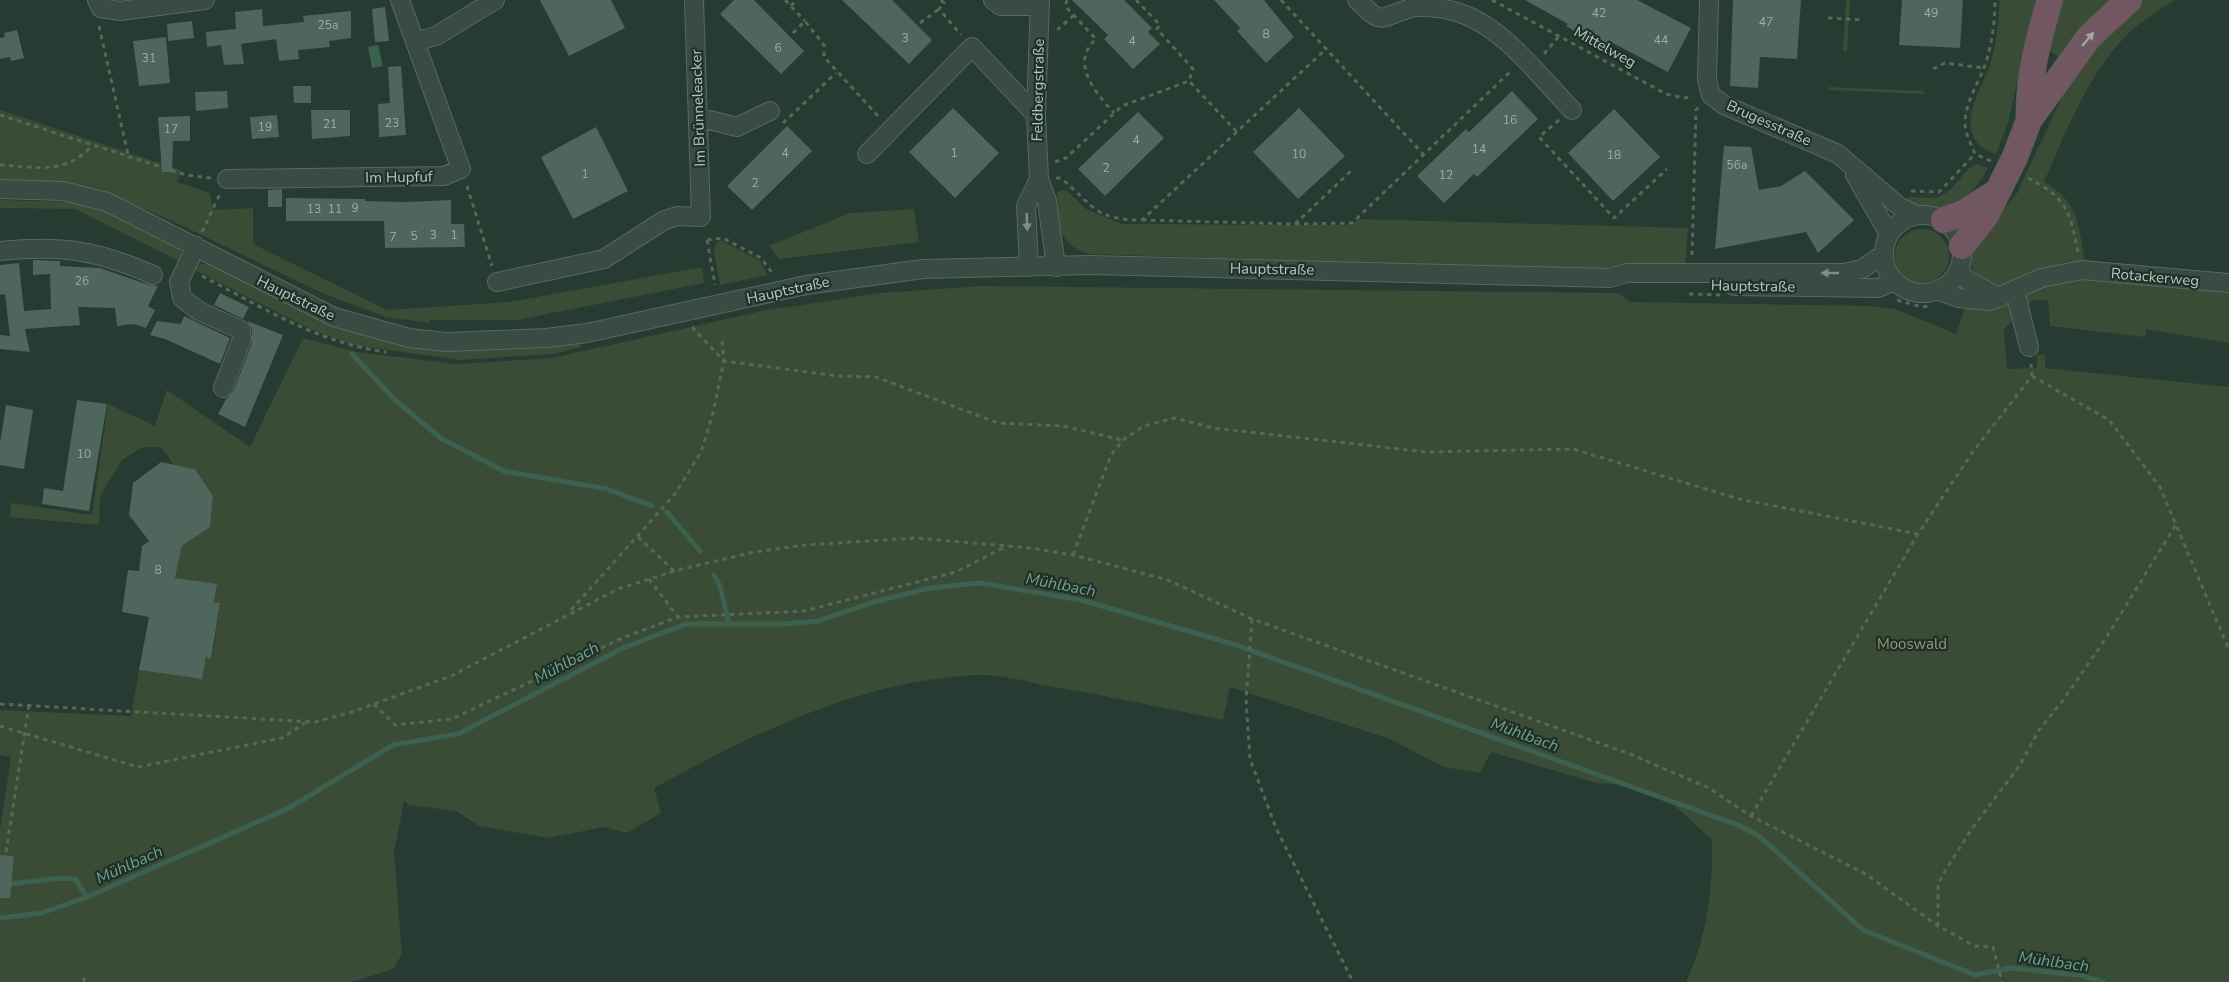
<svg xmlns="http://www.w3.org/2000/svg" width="2229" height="982" font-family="'Nunito Sans',sans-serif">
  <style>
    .green { fill: #3a4c35 }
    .water { fill: #3c6150 }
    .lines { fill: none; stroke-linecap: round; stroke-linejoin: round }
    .stream { stroke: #3c6150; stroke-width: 5 }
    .building { fill: #4e665c }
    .minor-casing { stroke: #576961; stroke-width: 20 }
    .highway-casing { stroke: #44564e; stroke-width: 27 }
    .path { stroke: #556958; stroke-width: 3; stroke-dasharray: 4.5 4.5; stroke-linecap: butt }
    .minor { stroke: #394b43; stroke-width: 18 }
    .highway { stroke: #705762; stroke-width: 26 }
    .oneway { fill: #a0a5a3 }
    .oneway2 { fill: #7d8f87 }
    .labels { text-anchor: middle; stroke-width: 4.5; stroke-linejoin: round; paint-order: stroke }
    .number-label { font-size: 12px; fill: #9bafa6 }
    .street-label { font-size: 15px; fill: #b5c7bf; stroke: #1e3028 }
    .park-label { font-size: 15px; fill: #949a75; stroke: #1e3028 }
    .water-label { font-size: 16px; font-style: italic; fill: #71a28c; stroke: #1e3028 }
  </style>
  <rect width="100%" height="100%" fill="#263b31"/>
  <!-- green -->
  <path class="green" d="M1846,0H1850L1847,51H1843Z
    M1999,0H2036L2008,123L1996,154C1985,150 1975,145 1972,133C1965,110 1985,83 1991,61C1996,42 2000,20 1999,0Z
    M2062,0H2117L2065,60L2047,50Z
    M2142,0H2174C2160,10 2142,20 2129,33C2088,73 2067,130 2044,182C2079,202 2078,224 2085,261L2229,274V343L2146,329L2145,337L2050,326L2048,300H2033L2004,329L2007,369L2037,368V355H2045V368L2229,387V982H1686C1707,937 1713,889 1712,840L1675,806L1629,785L1596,783L1491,752L1480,773L1443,767L1390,739L1230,687L1223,720C1165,708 1108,696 1049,686C1027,682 1001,674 978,675C861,680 755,733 654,788L661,813L627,833L604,827L548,838L479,826L456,811L409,805L404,801L394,852L402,954L393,969L352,982H0V872L12,873L14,857L0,855V830L11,757L0,755V710L131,716L139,670L201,679L206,657L212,659L220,604L214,603L217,585L175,578L182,546L210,527L213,496L195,469L173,464L161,447H143L122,460L100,496L99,525L10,517L11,503L92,515L108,404L155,426L167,390L250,447L303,338L357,352L456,364L552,358L762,311L880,293L982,286L1618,293L1630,302L1869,306L1895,309L1956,334L1975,278L1970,260L1973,243L2016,195L2077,65L2130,8Z
    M1829,87L1924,91V94L1828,90Z
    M0,110L181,170L177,182L210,193L213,210L253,208V244L387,310L509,302L702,267L704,283L517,320H430L429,323L386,317L322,293L166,218L98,189L61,182L0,180Z
    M1976,164L1988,168C1969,204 1940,222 1902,200C1914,192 1931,203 1944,194C1958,186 1962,171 1976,164Z
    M1066,190L1086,209L1122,224L1352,225L1358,219L1688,228L1685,269L1539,268L1089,254C1055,243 1059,223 1057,192Z
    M0,200L68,202L106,212L177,247L182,254L181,262L75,209L0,208Z
    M914,209L919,242L779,259L769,246L850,213Z
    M1895 256a27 27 0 1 1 54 0a27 27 0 1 1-54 0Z
    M720,240L759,260L768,275L720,285L714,252L716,243Z
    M207,263L335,327L406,345L579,342L581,347L554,354L460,360L353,345L310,329L195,270L198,265Z"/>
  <!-- water -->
  <path class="water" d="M378,45L383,66L372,68L368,47Z"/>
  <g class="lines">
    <!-- stream -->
    <path class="stream" d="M352,354L395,400L442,439L504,471L607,489L652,506
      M667,512L700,551
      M714,575L720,586L729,624
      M0,885L63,878L75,879L87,897
      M0,918L42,913L87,897L289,808L393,745L458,734L623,648L686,624H783L818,621L874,602L930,588L979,583L1081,600L1233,644L1738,825L1759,836L1863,930L1975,975L2011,968L2079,975L2103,982"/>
  </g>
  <!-- building -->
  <path class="building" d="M540,0H611L625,28L569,56Z
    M734,0H754L804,51L781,74L720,14Z
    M842,0H892L932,40L909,64Z
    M1072,0H1124L1152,28L1148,32L1160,44L1133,69L1104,39L1108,35Z
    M1214,0H1264L1294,37L1266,63L1237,31L1240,28Z
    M1525,0H1637L1691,28L1668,72L1609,41L1604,48L1566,26L1568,24Z
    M1733,0H1801L1797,59L1760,57L1758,88L1730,86Z
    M1902,0H1963L1960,48L1899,45Z
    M385,7L389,41L375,42L372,9Z
    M262,9L263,26L304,22L303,16L351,11V38L329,41L330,47L298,50L299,59L279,61L276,39L241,44L244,64L224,65L221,45L207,47L206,32L236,29L235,12Z
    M192,21L194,38L168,41L167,24Z
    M17,30L24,58L11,61L10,57L0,59V38L5,37L4,33Z
    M166,37L170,83L139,86L133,41Z
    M401,66L406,135L379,137L378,104L390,103L388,67Z
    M293,86H311V103H294Z
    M227,91L228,108L196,111L195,92Z
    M1512,91L1538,119L1477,177L1474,174L1444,203L1417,176L1466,129L1469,132Z
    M953,108L999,153L955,198L909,152Z
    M1299,108L1345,156L1298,199L1253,152Z
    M1614,109L1660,157L1613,201L1568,153Z
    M311,110H350V136L312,139Z
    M1138,112L1164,138L1105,196L1078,169Z
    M277,115L279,137L252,139L250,117Z
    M190,116V141H173L172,172H162L158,117Z
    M787,126L812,151L752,210L727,186Z
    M596,127L628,191L573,219L541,157Z
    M1724,146L1751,147L1759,190L1781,186L1805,171L1854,220L1818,253L1806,232L1715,249Z
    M282,189V207H268V190Z
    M286,198L365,199V201L405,202L451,200V224H464L465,247L385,248L384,221H286Z
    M33,260L60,261V266L100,268L149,285L158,286L148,306L155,310L146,328L134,324L117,326L115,308L78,307L80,325L25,329L30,352L0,349V335L10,336L5,294L0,295V265L19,263L24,311L51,309L50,274L33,275Z
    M220,293L249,307L243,319L214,305Z
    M184,316L230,338L220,364L165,339L150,335L157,321L181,324Z
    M247,321L283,335L245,427L218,414L226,399L233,392L252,343V329Z
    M77,400L107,404L89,511L42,504L44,488L63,491Z
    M6,405L33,410L24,469L0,465V443Z
    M161,462L195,469L213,496L210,527L182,546L175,578L217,584L214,603H220L211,659L206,657L202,679L139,670L149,617L122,612L128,570L139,571L142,546L149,541L129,515L133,483Z
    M0,855L14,856L10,898H0Z"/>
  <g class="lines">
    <defs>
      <path id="minor" d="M97,0L101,8L120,11L205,0
        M993,0L1001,6H1039
        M1040,0L1036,115L1039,179L1047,201L1056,267
        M1357,0C1383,25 1377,19 1408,9C1419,5 1442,8 1453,11C1501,23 1539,76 1572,110
        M1709,0L1707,80L1711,95L1724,105L1838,154L1900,207L1916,215
        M415,42L436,36L495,0
        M698,117L737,127L770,111
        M867,154L972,47L1036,115
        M1855,175L1889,234
        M227,179L444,176L461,169L400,0
        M0,189L63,191L107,202L334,317L409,338L446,342L546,338L587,333L806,285L923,269L1090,265L1610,278L1627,273H1844L1862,269L1884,254
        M1884 254a39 39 0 1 1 78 0a39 39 0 1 1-78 0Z
        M196,246L179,282L182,298L199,311L241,330L242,339L223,388
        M0,251C61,245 97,250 153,275
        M1029,267L1026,206L1039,179
        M1959,271L1967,280L2000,298
        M497,282L604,259L663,221L677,216L701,217L694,0
        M1734,286L1878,288L1895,281
        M1937,290L1959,298L1989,301L2041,278L2082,270L2229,283
        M2015,291L2029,347"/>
      <path id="highway" d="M2029,120C2028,78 2038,40 2050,0
        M1944,220L1964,213L1992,195
        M1962,246L1986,215L2015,157L2029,120L2089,37L2129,0"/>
    </defs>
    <!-- minor casing -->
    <use href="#minor" class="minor-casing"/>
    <!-- highway casing -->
    <use href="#highway" class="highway-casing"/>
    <!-- path -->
    <path class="path" d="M785,0L805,21
      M941,0L944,3L939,9L961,35
      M1067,0L1065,6L1096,39C1069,63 1096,93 1114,113
      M1136,0L1160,25L1157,29L1193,69L1189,81L1237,132
      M1281,0L1423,154
      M1492,0L1666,94L1684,98L1693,97
      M791,6L797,0
      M1828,18L1864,20
      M920,23L939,9
      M99,26L129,159
      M1057,30L1074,15
      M793,33L805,21L824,45V57L879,117
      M1544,54L1559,36
      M1933,69L1945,63L1984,68
      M0,115L186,175L211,178
      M1559,120L1539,137L1614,218L1667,169
      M783,123L836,73
      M1991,161L1975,154C1971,144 1965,133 1965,123C1965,103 1978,84 1985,65C1992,44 1995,22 1995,0
      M1055,162L1066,158L1122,106L1189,81
      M0,165C37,167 64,175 92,146
      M1056,178H1061C1093,205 1094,220 1142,220L1327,48
      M2028,178C2068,199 2069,210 2078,252
      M467,186L492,266
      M1911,191L1939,192L1975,154
      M1142,220L1295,224L1352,223L1511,71
      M1295,224L1352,170
      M202,232L220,194
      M707,240L723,238L761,258L773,274
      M707,240L715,285
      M1692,255L1696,110L1699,107
      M202,276C262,307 318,343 386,352
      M1689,294L1720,295
      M1897,300L1922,307L1929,306
      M692,327L724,361L838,376L876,377L998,423L1063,426L1122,440
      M2032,376L2109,420L2160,487L2229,650
      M638,537L674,571
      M1073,555L1111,455L1123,440L1144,426L1174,418L1214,428L1426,452L1573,449L1739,499L1918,534
      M649,579L678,617
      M571,610L675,494L701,452L712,417L724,361L722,340
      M1252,619L1246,700L1250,759L1276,828L1353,982
      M0,704L315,722L352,712L451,676L618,589L674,571L754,552L805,545L916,538L1030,548L1073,555L1168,580L1252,619L1630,754L1709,788L1751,816L1864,873L1938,926L1975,946L1993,947L2002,982
      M374,704L395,725L452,719L620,639L678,617L804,611L956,572L1005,547
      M0,726L138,767L282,738L305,723
      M1751,816L1918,534L1974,450L2032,376L2031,364
      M6,852L29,705
      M1938,926V884L1945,871L1971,830L2020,765L2039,730L2064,699L2106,638L2175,526
      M84,982V973"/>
    <!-- minor -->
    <use href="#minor" class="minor"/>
    <!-- highway -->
    <use href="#highway" class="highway"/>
  </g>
  <!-- one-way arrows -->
  <defs><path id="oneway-solid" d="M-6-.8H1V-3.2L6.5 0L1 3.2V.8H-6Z" transform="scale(1.5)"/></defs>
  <use class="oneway" href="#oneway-solid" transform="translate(2088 39) rotate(-50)"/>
  <g class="oneway2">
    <use href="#oneway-solid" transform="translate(1027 222) rotate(88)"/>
    <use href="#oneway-solid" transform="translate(1830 273) rotate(180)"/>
  </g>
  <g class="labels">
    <!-- number labels -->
    <g class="number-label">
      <text x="1599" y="17">42</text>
      <text x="1931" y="17">49</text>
      <text x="1766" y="26">47</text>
      <text x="328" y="29">25a</text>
      <text x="1266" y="38">8</text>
      <text x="905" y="42">3</text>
      <text x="1661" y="44">44</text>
      <text x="1132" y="45">4</text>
      <text x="778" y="52">6</text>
      <text x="149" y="62">31</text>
      <text x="1510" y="124">16</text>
      <text x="392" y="127">23</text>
      <text x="330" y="128">21</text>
      <text x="265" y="131">19</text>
      <text x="171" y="133">17</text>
      <text x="1136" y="144">4</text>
      <text x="1479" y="153">14</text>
      <text x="785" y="157">4</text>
      <text x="954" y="157">1</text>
      <text x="1299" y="158">10</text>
      <text x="1614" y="159">18</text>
      <text x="1737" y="169">56a</text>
      <text x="1106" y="172">2</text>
      <text x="585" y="178">1</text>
      <text x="1446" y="179">12</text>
      <text x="755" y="187">2</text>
      <text x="355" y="212">9</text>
      <text x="314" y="213">13</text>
      <text x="335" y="213">11</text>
      <text x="433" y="239">3</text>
      <text x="454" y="239">1</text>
      <text x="414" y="240">5</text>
      <text x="393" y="241">7</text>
      <text x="82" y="285">26</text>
      <text x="84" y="458">10</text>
      <text x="158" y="574">8</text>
    </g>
    <!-- street labels -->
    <g class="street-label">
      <text transform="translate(1605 47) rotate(29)" y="5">Mittelweg</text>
      <text transform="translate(1038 90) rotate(-89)" y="5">Feldbergstraße</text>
      <text transform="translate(698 108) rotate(-92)" y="5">Im Brünneleacker</text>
      <text transform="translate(1769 123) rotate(24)" y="5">Brugesstraße</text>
      <text transform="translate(399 177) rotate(-1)" y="5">Im Hupfuf</text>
      <text transform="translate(1272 269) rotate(1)" y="5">Hauptstraße</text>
      <text transform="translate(2155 277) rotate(5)" y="5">Rotackerweg</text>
      <text transform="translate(1753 286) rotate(1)" y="5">Hauptstraße</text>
      <text transform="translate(788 290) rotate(-12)" y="5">Hauptstraße</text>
      <text transform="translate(296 298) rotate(26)" y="5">Hauptstraße</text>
    </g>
    <!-- park labels -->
    <g class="park-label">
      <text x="1912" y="649">Mooswald</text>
    </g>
    <!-- water labels -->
    <g class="water-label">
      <text transform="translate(1061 584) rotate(11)" y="6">Mühlbach</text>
      <text transform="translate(566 662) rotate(-28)" y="6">Mühlbach</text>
      <text transform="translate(1525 734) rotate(20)" y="6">Mühlbach</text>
      <text transform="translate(129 864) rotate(-24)" y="6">Mühlbach</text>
      <text transform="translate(2054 961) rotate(8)" y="6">Mühlbach</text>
    </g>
  </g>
</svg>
